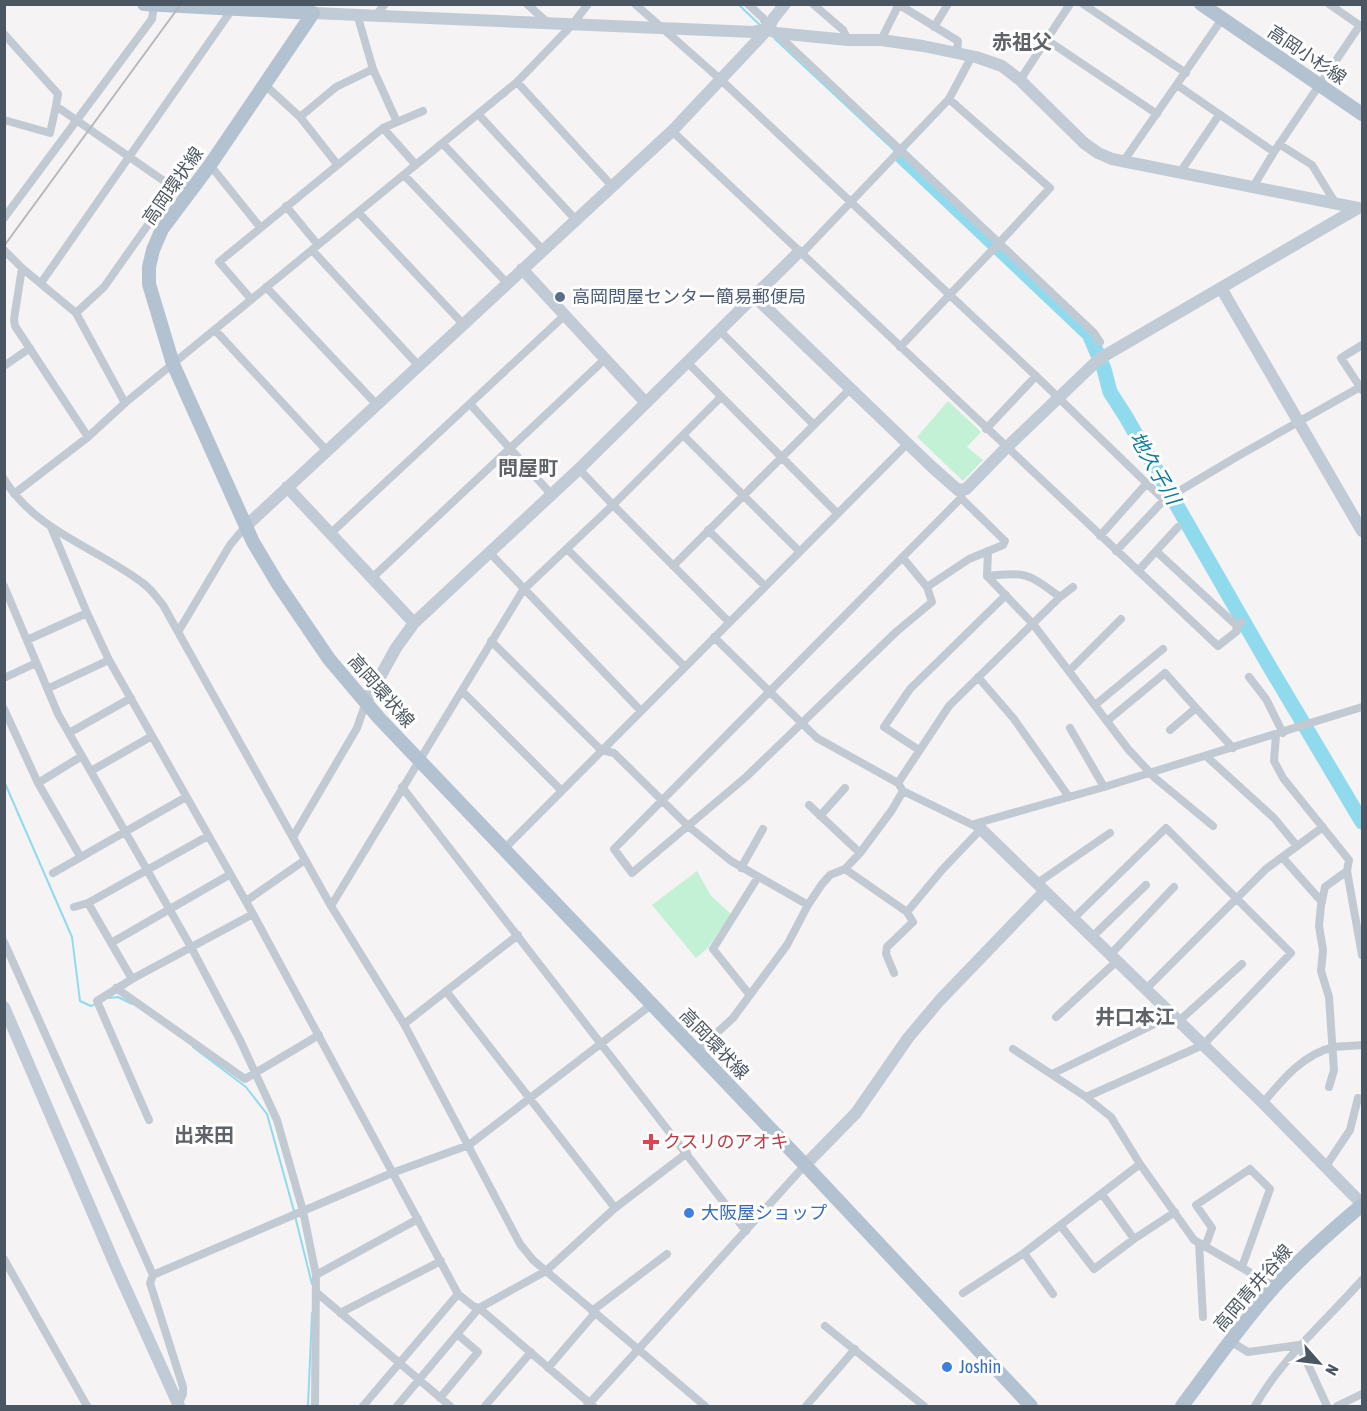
<svg xmlns="http://www.w3.org/2000/svg" width="1367" height="1411" font-family="'Asap Condensed','Noto Sans JP',sans-serif">
  <style>
    .green { fill: #c3f1d5 }
    .lines { fill: none; stroke-linecap: round; stroke-linejoin: round }
    .stream { stroke: #90daee; stroke-width: 2 }
    .river { stroke: #90daee; stroke-width: 15 }
    .street { stroke: #c1cad2; stroke-width: 8 }
    .secondary { stroke: #c1cbd6; stroke-width: 12 }
    .primary { stroke: #b3c2d1; stroke-width: 14 }
    .rail { stroke: #b5b8bd; stroke-width: 2 }
    .service-dot { fill: #5c6f8a; stroke: #fff; stroke-width: 2 }
    .health-dot { fill: #e0444e; stroke: #fff; stroke-width: 2 }
    .shop-dot { fill: #3f7fe0; stroke: #fff; stroke-width: 2 }
    .labels { text-anchor: middle; stroke-width: 6; stroke-linejoin: round; paint-order: stroke }
    .street-label { font-size: 18px; fill: #4a5661; stroke: #fff }
    .service-label { font-size: 18px; fill: #4e5e75; stroke: #fff; text-anchor: start }
    .health-label { font-size: 18px; fill: #be3a42; stroke: #fff; text-anchor: start }
    .shop-label { font-size: 18px; fill: #366cbe; stroke: #fff; text-anchor: start }
    .neighbourhood-label { font-size: 20px; font-weight: bold; fill: #5f6368; stroke: #fff }
    .water-label { font-size: 20px; font-style: italic; fill: #0c7c9b; stroke: #fff }
  </style>
  <rect width="100%" height="100%" fill="#f5f3f3"/>
  <!-- green -->
  <path class="green" d="M948,401L981,432L967,447L983,460L963,481L917,437Z
    M697,871L711,896L731,914L708,948L696,958L652,905Z"/>
  <g class="lines">
    <!-- stream -->
    <path class="stream" d="M738,4L762,27
      M775,39L896,152
      M4,781L72,937L80,1001L91,1006L96,1004
      M109,998L118,997L132,1004
      M193,1047L246,1087L267,1114L294,1211
      M295,1216L312,1284
      M308,1406L312,1313"/>
    <!-- river -->
    <path class="river" d="M900,155L1089,334L1104,369L1110,392L1126,417L1268,664L1362,822"/>
    <!-- street -->
    <path class="street" d="M527,4L549,24
      M635,4L720,79L1036,376L1164,500L1238,456L1362,386
      M748,4L763,18L768,29
      M813,4L843,30L848,40
      M898,4L958,41L957,52
      M1083,4L1186,73
      M1329,4L1362,27
      M357,14L373,69L397,122
      M376,15L385,4
      M934,27L948,4
      M4,34L58,94L56,106
      M777,34L999,243L1050,188L949,99
      M881,40L899,4
      M1047,40L1157,114
      M1020,80L1070,4
      M517,82L612,186
      M265,85L300,117L337,164
      M1177,85L1274,152
      M478,114L576,220
      M300,117L336,87L373,69
      M4,120L50,133L56,106L174,188
      M383,128L416,165
      M672,131L1218,646L1237,631L1236,625L1241,622
      M443,144L543,250
      M1279,144L1312,165L1336,204
      M1123,162L1222,19
      M210,165L260,227
      M1182,173L1183,168L1219,115
      M404,175L507,283
      M1253,187L1274,152L1360,25
      M286,206L318,245
      M358,212L463,324
      M4,218L152,19L154,5
      M4,250L22,268L76,313L125,403
      M312,250L418,365
      M799,252L805,250L949,99L972,56
      M22,268L14,319L15,326L88,437
      M41,283L233,8
      M266,287L377,405
      M251,299L219,262L383,128L423,111
      M76,313L104,287L174,188L196,182
      M215,330L327,451
      M719,330L814,425
      M900,347L999,243L1094,333L1100,342
      M687,362L837,513
      M4,366L30,348
      M1362,390L1341,358L1362,345
      M470,404L551,494
      M986,429L1036,376
      M683,435L799,551
      M579,469L613,505L729,622
      M4,479C36,532 98,548 144,584C151,589 157,598 163,605L331,906L404,1024L520,1244L533,1260L705,1406
      M14,494L88,437L125,403L517,82L572,25L588,4
      M51,527L87,613L109,660L253,914L458,1294L473,1306L479,1308L546,1271L615,1208L687,1153
      M708,530L765,586
      M330,534L565,315
      M1100,536L1147,483
      M567,549L684,666
      M988,551L987,576L1033,624L1128,749L1155,778L1213,826
      M1116,551L1164,500
      M1156,551L1178,527
      M489,552L641,711
      M903,558L927,587L932,602L896,632L746,777L632,873L614,849L961,498L962,491
      M673,566L850,389
      M1138,571L1156,551L1236,625
      M987,576C1028,572 1027,573 1060,597
      M372,578L605,359
      M4,586L58,714L191,947L240,1040L277,1120L303,1211L316,1275L315,1406
      M927,587L969,559L1003,545L1005,541L961,498
      M178,632L230,545L245,527
      M714,637L817,738L898,783L903,791L981,829L942,870L907,912
      M27,640L87,613
      M491,641L601,750L614,753L688,826L731,861L808,905
      M1069,671L1121,619
      M978,677L1014,719L1069,797
      M1249,677L1266,699L1283,733
      M4,678L36,663
      M49,688L109,660
      M462,691L561,790
      M1095,705L1163,649
      M1196,708L1233,748
      M4,709L38,783L80,856
      M1107,721L1165,673L1196,708L1170,730
      M1070,728L1104,787
      M69,733L131,698
      M1276,735L1274,761L1283,778L1349,860L1347,871L1325,887L1321,905L1319,926L1323,950L1321,971L1329,997L1334,1070L1329,1087
      M919,750L884,727L910,689L1006,595
      M1206,756L1274,818L1297,846
      M91,771L152,736
      M38,783L82,756
      M898,783L949,706L1060,597L1073,587
      M402,787L746,1231
      M809,805L860,853
      M820,816L845,788
      M974,824L1104,787L1362,707
      M293,837L357,728L366,702
      M504,849L908,443
      M1282,857L1322,902
      M741,868L763,829
      M845,869L907,912L913,922L887,947L886,954L894,973
      M1347,871L1362,955
      M53,873L186,797
      M1036,884L1110,833
      M246,901L305,860
      M88,903L132,979L253,914
      M331,906L523,590L613,505L721,397
      M74,907L88,903L208,836
      M1073,919L1166,828L1291,953L1203,1045L1086,1097
      M1092,937L1146,885
      M4,942L153,1275
      M111,943L229,875
      M1110,955L1174,887
      M132,979L97,1001L149,1120
      M116,988L245,1079L319,1035
      M1146,989L1266,869L1323,827
      M446,991L615,1208
      M749,994L713,949L758,877
      M1056,1017L1117,961
      M1179,1021L1242,964
      M404,1024L518,935
      M1013,1049L1086,1097L1111,1117L1140,1164L1194,1240L1275,1287
      M696,1052L733,1018L787,945L808,905L822,884L830,875L845,869L860,853L892,810L903,791
      M1052,1074L1173,1015
      M1263,1103C1282,1080 1303,1054 1334,1047C1343,1046 1353,1046 1362,1045
      M1326,1166L1350,1130L1358,1098
      M1102,1194L1134,1239
      M1061,1226L1094,1269L1134,1239L1175,1212
      M1199,1243L1203,1317
      M1205,1247L1212,1228L1196,1205L1250,1169L1270,1189L1242,1267
      M1024,1253L1053,1294
      M4,1259L87,1406
      M316,1275L418,1219
      M316,1292L450,1406
      M963,1293L1024,1253L1140,1164
      M592,1311L667,1254
      M340,1313L441,1261
      M825,1326L924,1406
      M1230,1341L1248,1352L1299,1345
      M1299,1345L1327,1406
      M548,1368L595,1313
      M440,1398L478,1352L457,1334
      M178,1405L183,1394V1387L150,1283L153,1275L392,1173L469,1145L651,1005
      M363,1406L458,1294
      M397,1406L479,1308L593,1406
      M485,1406L531,1352
      M587,1406L805,1165
      M806,1406L855,1349
      M1255,1406C1282,1358 1326,1321 1362,1280
      M1337,1406L1362,1394"/>
    <!-- secondary -->
    <path class="secondary" d="M313,13L753,32L768,29L776,33L848,40H881L923,46L976,57L1002,66L1020,80L1084,143L1098,153L1112,159L1358,208
      M522,269L646,403
      M1221,288L1362,531
      M754,296L932,467L958,490L966,489L1006,448L1099,359L1358,208
      M287,487L414,623
      M245,527L672,131L768,29L773,19L785,4
      M366,702L396,648L414,623L579,469L799,252
      M981,829L1263,1103L1362,1204
      M4,1007L116,1267L179,1406
      M805,1165L856,1113L908,1038L940,1000L1044,892"/>
    <!-- primary -->
    <path class="primary" d="M144,4L313,13
      M1201,4L1362,114
      M313,13L210,165L162,229L153,250L149,267V284L173,364L253,542L278,584L329,659L379,718L805,1165L1031,1406
      M1182,1406C1212,1366 1241,1324 1275,1286C1302,1257 1332,1230 1362,1205"/>
    <!-- rail -->
    <path class="rail" d="M4,246L181,4"/>
  </g>
  <!-- markers -->
  <circle class="service-dot" cx="560" cy="297" r="6"/>
  <path class="health-dot" d="M648 1133h6v6h6v6h-6v6h-6v-6h-6v-6h6z"/>
  <g class="shop-dot">
    <circle cx="689" cy="1213" r="6"/>
    <circle cx="947" cy="1367" r="6"/>
  </g>
  <g class="labels">
    <!-- street labels -->
    <g class="street-label">
      <text transform="translate(1307 55) rotate(34)" y="6">高岡小杉線</text>
      <text transform="translate(173 186) rotate(-55)" y="6">高岡環状線</text>
      <text transform="translate(381 691) rotate(49)" y="6">高岡環状線</text>
      <text transform="translate(714 1044) rotate(46)" y="6">高岡環状線</text>
      <text transform="translate(1253 1288) rotate(-49)" y="6">高岡青井谷線</text>
    </g>
    <!-- service labels -->
    <g class="service-label">
      <text x="572" y="303">高岡問屋センター簡易郵便局</text>
    </g>
    <!-- health labels -->
    <g class="health-label">
      <text x="663" y="1148">クスリのアオキ</text>
    </g>
    <!-- shop labels -->
    <g class="shop-label">
      <text x="701" y="1219">大阪屋ショップ</text>
      <text x="959" y="1373">Joshin</text>
    </g>
    <!-- neighbourhood labels -->
    <g class="neighbourhood-label">
      <text x="1022" y="49">赤祖父</text>
      <text x="528" y="475">問屋町</text>
      <text x="1135" y="1024">井口本江</text>
      <text x="204" y="1142">出来田</text>
    </g>
    <!-- water labels -->
    <g class="water-label">
      <text transform="translate(1155 468) rotate(60)" y="7">地久子川</text>
    </g>
  </g>
  <!-- border -->
  <rect width="1367" height="1411" fill="none" stroke="#4a5661" stroke-width="12"/>
  <!-- north arrow -->
  <g transform="translate(1319 1363) rotate(118)" stroke="#ffffff" stroke-width="4.5" paint-order="stroke">
  <path d="M0-4.5L10 22L0 15L-10 22Z" fill="#4a5661"/>
  <text y="-9" font-size="16" font-weight="bold" text-anchor="middle" fill="#4a5661">N</text>
  </g>
</svg>
